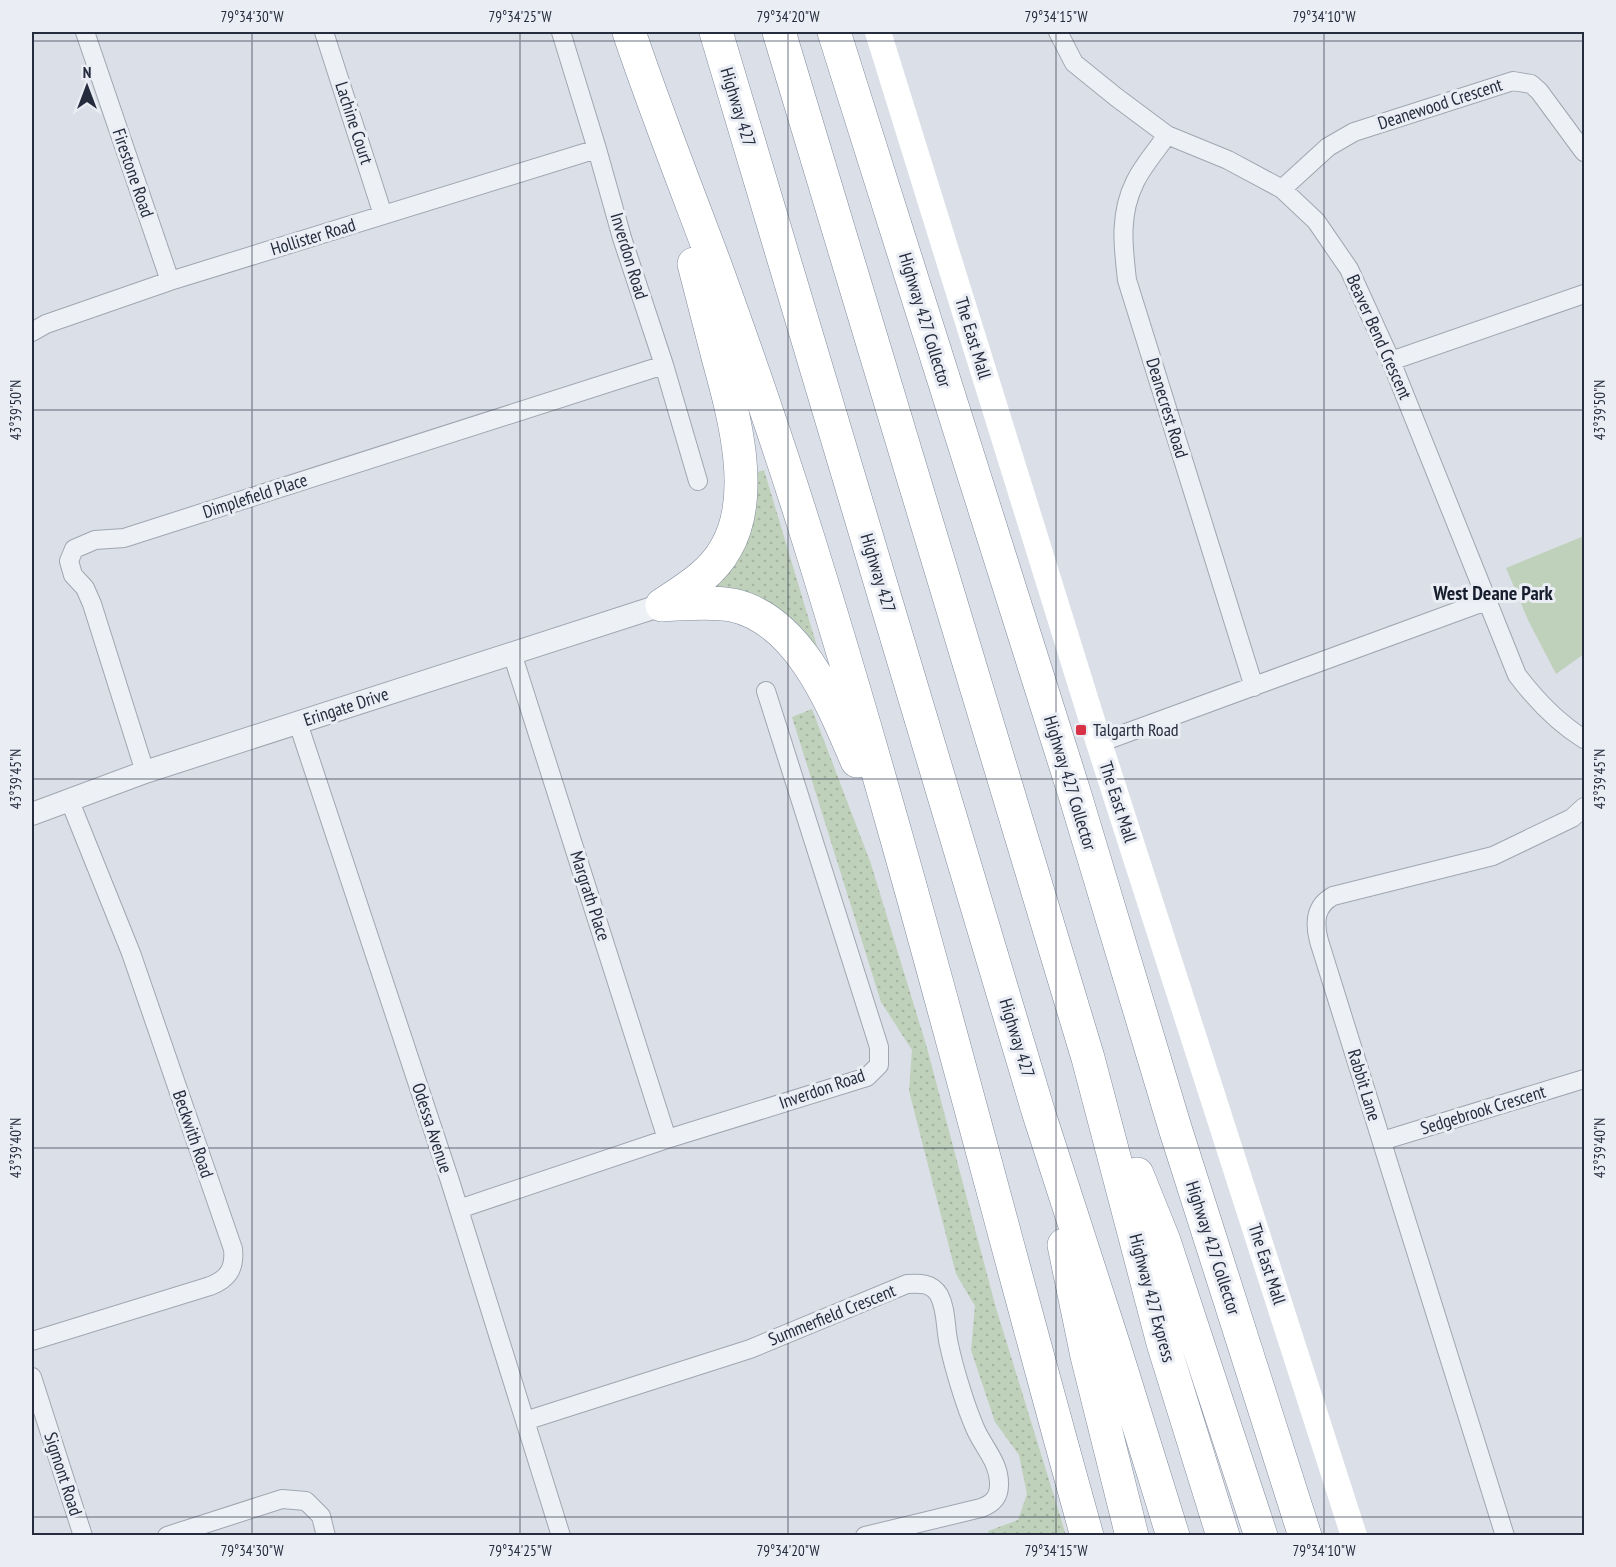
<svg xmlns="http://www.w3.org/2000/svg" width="1616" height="1567" font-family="'PT Sans Narrow',sans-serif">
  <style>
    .grass { fill: url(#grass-dots) }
    .park { fill: #c0d1bb }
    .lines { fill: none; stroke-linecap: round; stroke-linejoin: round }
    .minor-casing { stroke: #a0a6b1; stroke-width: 20 }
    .tertiary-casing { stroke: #a0a6b1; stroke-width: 24 }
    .motorway-casing { stroke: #818c9e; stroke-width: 34 }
    .minor { stroke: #edf0f5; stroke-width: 18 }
    .tertiary { stroke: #edf0f5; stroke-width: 22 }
    .secondary { stroke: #fff; stroke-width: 26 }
    .motorway { stroke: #fff; stroke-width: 33 }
    .ticks { fill: none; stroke: #242c3e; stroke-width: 1.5; stroke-opacity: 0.45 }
    .poi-dot { fill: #d93247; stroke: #eaeef4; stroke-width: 2 }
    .labels { text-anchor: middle; stroke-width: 6; stroke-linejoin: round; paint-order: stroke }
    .street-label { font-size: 18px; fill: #242c3e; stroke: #eaeef4 }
    .poi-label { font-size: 18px; fill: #242c3e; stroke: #eaeef4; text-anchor: start }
    .neighbourhood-label { font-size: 20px; font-weight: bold; fill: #161e2e; stroke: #eaeef4 }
    .neatline { fill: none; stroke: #242c3e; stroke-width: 2 }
    .ticks-label { font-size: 15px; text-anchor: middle; fill: #242c3e }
  </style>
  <defs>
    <pattern id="grass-dots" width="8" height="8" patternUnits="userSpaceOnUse" patternTransform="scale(1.5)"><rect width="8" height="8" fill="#c0d1bb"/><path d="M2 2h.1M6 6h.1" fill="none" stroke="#a5b4a2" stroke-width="1.8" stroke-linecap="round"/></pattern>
  </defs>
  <rect width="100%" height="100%" fill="#dbdfe7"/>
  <!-- grass -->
  <path class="grass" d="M764,470L825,673L713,595L708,582L753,474Z
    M812,709L871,864L927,1048L996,1308L1066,1535H989L988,1531L1018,1520L1027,1494L1019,1455L995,1422L971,1350L975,1306L956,1274L909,1091L912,1050L881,1002L792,717Z"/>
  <!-- park -->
  <path class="park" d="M1584,536V654L1556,674L1528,620L1506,568Z"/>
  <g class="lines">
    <defs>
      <path id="minor" d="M85,32L170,281
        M324,32L383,215
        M561,32L597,149L622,238L664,365L698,481
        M1058,32L1074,63L1116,97L1167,135L1228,160L1282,189L1316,221L1349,269L1391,361L1517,675C1536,700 1558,723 1584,739
        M1167,135C1157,150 1143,165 1135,182C1119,214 1123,246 1127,280L1254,687
        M1282,189L1328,147L1354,132L1513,81L1531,84L1539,91L1584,152
        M32,332L46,324L170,281L597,149
        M1391,361L1584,294
        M512,653L667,1139
        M298,723L450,1181L561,1536
        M1099,743L1486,601
        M145,772L92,604L85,588L73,575L69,561L74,549L95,540L124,538L664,365
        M1382,1141L1584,1079
        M459,1209L667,1139L867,1077L879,1065V1047L766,691
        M32,1341L210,1286C228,1279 235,1269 233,1249L131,953L69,799
        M32,1377L83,1536
        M525,1421L750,1349L907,1284C920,1283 932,1283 939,1295C947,1310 945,1329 949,1345C954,1368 965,1405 975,1428C983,1447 1000,1463 999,1485C999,1498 992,1504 981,1508L865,1536
        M167,1536L282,1499L306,1501L321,1516L326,1536
        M1505,1536L1319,941C1314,922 1315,906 1333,896L1493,856L1572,818L1584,807"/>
      <path id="tertiary" d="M32,814L145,772L662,605"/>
      <path id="motorway" d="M629,32C655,109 685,185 714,262C747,353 779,445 808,538C911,868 994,1203 1087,1536
        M716,32L1039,1114L1114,1346L1173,1536
        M779,32L1088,1058L1163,1343L1223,1536
        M834,32L1075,795L1175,1128L1305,1536
        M662,605C686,589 712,574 726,548C757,495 733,412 718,357C710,326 702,295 694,264
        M662,605C685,604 709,601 732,605C799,619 833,705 857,761
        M1137,1174L1164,1241L1261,1536
        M1064,1245L1087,1356L1132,1536"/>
    </defs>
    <!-- minor casing -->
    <use href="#minor" class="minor-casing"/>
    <!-- tertiary casing -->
    <use href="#tertiary" class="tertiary-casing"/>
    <!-- motorway casing -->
    <use href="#motorway" class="motorway-casing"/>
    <!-- minor -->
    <use href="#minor" class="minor"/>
    <!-- tertiary -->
    <use href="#tertiary" class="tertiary"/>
    <!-- secondary -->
    <path class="secondary" d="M878,32L1099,743L1354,1536"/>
    <!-- motorway -->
    <use href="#motorway" class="motorway"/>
  </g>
  <!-- ticks -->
  <path class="ticks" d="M252,32V1536M520,32V1536M788,32V1536M1056,32V1536M1324,32V1536M32,41H1584M32,410H1584M32,779H1584M32,1148H1584M32,1517H1584"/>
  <!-- markers -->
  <rect class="poi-dot" x="1075" y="724" width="12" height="12" rx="3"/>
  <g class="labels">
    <!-- street labels -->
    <g class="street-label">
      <text transform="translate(1440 104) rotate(-18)" y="6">Deanewood Crescent</text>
      <text transform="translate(738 107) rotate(73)" y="6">Highway 427</text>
      <text transform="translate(354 123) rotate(72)" y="6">Lachine Court</text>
      <text transform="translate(133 173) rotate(71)" y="6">Firestone Road</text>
      <text transform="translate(313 237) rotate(-17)" y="6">Hollister Road</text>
      <text transform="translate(629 256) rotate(73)" y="6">Inverdon Road</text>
      <text transform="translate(925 320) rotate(73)" y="6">Highway 427 Collector</text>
      <text transform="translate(1379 337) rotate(66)" y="6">Beaver Bend Crescent</text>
      <text transform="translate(973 338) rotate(73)" y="6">The East Mall</text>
      <text transform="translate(1167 408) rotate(73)" y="6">Deanecrest Road</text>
      <text transform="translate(255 496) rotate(-18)" y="6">Dimplefield Place</text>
      <text transform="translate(878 573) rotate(73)" y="6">Highway 427</text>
      <text transform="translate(346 707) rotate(-18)" y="6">Eringate Drive</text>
      <text transform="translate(1070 783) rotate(73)" y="6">Highway 427 Collector</text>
      <text transform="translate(1118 802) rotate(72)" y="6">The East Mall</text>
      <text transform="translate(590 896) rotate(72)" y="6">Margrath Place</text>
      <text transform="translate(1017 1038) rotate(73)" y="6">Highway 427</text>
      <text transform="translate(1364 1085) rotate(73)" y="6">Rabbit Lane</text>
      <text transform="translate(822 1089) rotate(-19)" y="6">Inverdon Road</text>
      <text transform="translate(1483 1110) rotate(-17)" y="6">Sedgebrook Crescent</text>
      <text transform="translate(432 1128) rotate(72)" y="6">Odessa Avenue</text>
      <text transform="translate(193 1134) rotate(71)" y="6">Beckwith Road</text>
      <text transform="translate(1213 1248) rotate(72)" y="6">Highway 427 Collector</text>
      <text transform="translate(1267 1264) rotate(72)" y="6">The East Mall</text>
      <text transform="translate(1152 1298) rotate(75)" y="6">Highway 427 Express</text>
      <text transform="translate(832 1315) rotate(-22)" y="6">Summerfield Crescent</text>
      <text transform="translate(63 1474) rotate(72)" y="6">Sigmont Road</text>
    </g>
    <!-- poi labels -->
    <g class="poi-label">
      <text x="1093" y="736">Talgarth Road</text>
    </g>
    <!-- neighbourhood labels -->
    <g class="neighbourhood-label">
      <text x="1493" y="600">West Deane Park</text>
    </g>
  </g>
  <!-- border -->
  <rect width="1616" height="1567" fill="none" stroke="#eaeef4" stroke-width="66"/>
  <!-- north arrow -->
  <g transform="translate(87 87)" stroke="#eaeef4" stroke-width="4.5" paint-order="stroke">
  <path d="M0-4.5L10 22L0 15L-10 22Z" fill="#242c3e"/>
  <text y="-9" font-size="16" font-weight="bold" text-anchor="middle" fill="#242c3e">N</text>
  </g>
  <rect x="33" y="33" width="1550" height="1501" class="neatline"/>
  <g class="ticks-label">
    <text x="252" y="22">79°34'30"W</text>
    <text x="520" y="22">79°34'25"W</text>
    <text x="788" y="22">79°34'20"W</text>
    <text x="1056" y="22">79°34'15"W</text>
    <text x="1324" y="22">79°34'10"W</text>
    <text transform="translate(16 410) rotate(-90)" y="5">43°39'50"N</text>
    <text transform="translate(1600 410) rotate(-90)" y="5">43°39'50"N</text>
    <text transform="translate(16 779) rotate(-90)" y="5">43°39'45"N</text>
    <text transform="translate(1600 779) rotate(-90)" y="5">43°39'45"N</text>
    <text transform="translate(16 1148) rotate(-90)" y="5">43°39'40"N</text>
    <text transform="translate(1600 1148) rotate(-90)" y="5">43°39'40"N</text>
    <text x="252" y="1556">79°34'30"W</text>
    <text x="520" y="1556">79°34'25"W</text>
    <text x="788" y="1556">79°34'20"W</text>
    <text x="1056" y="1556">79°34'15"W</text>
    <text x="1324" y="1556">79°34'10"W</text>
  </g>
</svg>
